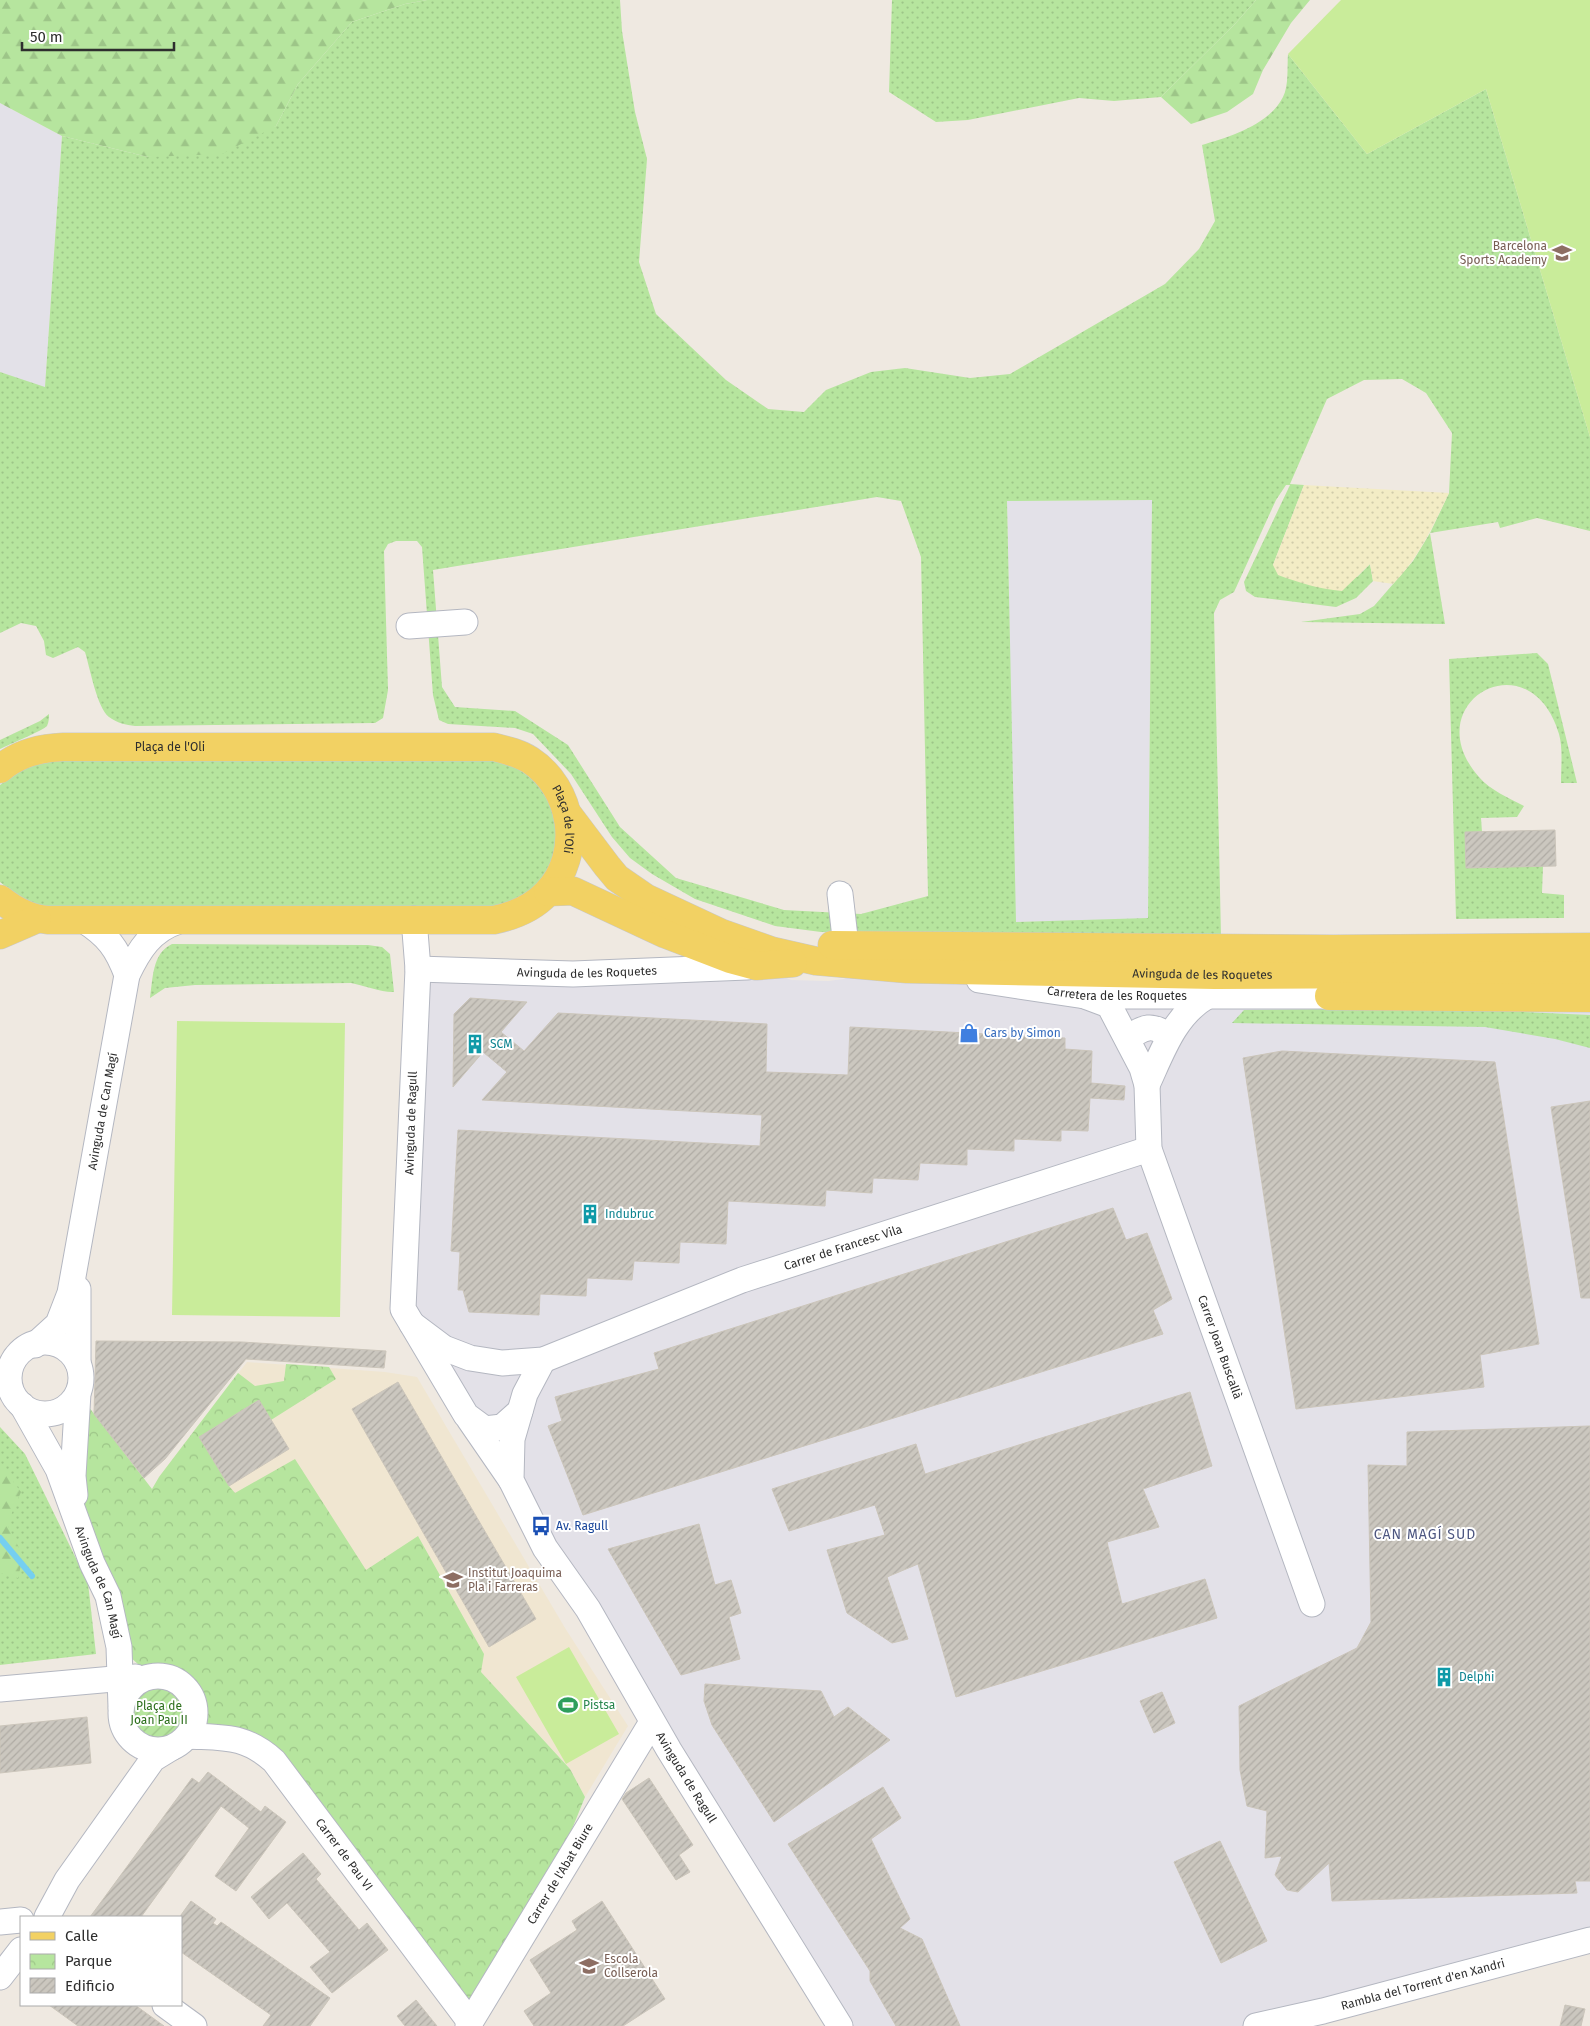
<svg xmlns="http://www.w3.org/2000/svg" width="1590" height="2026" font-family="'Fira Sans',sans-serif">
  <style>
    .industrial { fill: #e3e1e8 }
    .education { fill: #f0e6d1 }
    .grass { fill: url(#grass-dots); fill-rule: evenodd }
    .forest { fill: url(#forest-firs) }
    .sand { fill: url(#sand-dots) }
    .park { fill: url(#park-crowns) }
    .garden { fill: url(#garden-furrows) }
    .pitch { fill: #c9ec9a }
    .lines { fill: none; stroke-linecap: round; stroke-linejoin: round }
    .stream { stroke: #75cff0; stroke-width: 6 }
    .building { fill: url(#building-hatch); stroke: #cbc5ba }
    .minor-casing { stroke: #b4b7c1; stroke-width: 27 }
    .major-casing { stroke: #c9c9c9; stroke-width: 29 }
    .minor { stroke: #fff; stroke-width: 25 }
    .major { stroke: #f2d163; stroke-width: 28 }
    .labels { text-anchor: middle; stroke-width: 4; stroke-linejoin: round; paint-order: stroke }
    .education-label { font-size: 12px; fill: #785e54; stroke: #fff; text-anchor: start }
    .street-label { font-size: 12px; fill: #2e2e2e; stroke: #fff }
    .shop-label { font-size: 12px; fill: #366cbe; stroke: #fff; text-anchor: start }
    .culture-label { font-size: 12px; fill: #0d838f; stroke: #fff; text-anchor: start }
    .transit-label { font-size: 12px; fill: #164399; stroke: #fff; text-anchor: start }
    .leisure-label { font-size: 12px; fill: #27864d; stroke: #fff; text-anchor: start }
    .park-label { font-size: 12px; fill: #2c6e1b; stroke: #fff }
    .neighbourhood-label { font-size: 14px; letter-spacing: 1px; fill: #4d5680; stroke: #fff }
  </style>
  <defs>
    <pattern id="grass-dots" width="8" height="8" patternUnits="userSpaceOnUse" patternTransform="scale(1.25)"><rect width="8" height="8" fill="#b6e59e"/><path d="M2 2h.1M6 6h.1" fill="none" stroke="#9dc588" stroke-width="1.8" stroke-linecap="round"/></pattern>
    <pattern id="forest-firs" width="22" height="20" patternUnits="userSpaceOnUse" patternTransform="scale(1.25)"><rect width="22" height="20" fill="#b6e59e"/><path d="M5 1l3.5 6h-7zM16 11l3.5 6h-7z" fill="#9dc588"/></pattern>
    <pattern id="sand-dots" width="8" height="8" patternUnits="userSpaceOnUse" patternTransform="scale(1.25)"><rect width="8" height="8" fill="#f3ecc5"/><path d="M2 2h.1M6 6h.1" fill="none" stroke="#d1cbaa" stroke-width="1.8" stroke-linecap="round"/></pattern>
    <pattern id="park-crowns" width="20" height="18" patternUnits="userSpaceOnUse" patternTransform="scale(1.25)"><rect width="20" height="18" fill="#b6e59e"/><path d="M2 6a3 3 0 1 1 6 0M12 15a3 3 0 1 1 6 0" fill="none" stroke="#9dc588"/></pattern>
    <pattern id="garden-furrows" width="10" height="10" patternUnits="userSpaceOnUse" patternTransform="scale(1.25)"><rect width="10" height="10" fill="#b6e59e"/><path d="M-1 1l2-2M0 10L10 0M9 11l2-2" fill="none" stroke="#9dc588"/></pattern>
    <pattern id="building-hatch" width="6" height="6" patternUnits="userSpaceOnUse" patternTransform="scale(1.25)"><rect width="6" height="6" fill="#cbc7bf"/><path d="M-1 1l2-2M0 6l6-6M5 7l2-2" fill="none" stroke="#afaba4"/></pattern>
  </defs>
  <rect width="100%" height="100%" fill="#efe9e1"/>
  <!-- industrial -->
  <path class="industrial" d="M0,103L62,136L45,388L0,372Z
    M1152,500L1148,919L1015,922L1007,501Z
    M865,965L1590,998V1940L1256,2026H840L403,1309L418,969L769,970L791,980L828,981L844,979Z"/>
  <!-- education -->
  <path class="education" d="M247,1362L385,1372L417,1377L565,1628L628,1726L585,1797L570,1769L448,1637L159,1477Z"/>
  <!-- grass -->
  <path class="grass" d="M427,0H620L622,31L635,112L647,159L639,262L656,314L726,380L768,409L804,412L826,390L871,372L905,368L970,378L1010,374L1165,284L1199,249L1215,221L1202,145C1230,137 1269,125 1283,97C1289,86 1287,66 1288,54L1367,154L1486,89L1590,437V531L1537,518L1500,528L1498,522L1430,533L1445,624L1301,622L1360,614L1374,606L1413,561L1430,533L1449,493L1452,433L1426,393L1402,379L1364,380L1327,399L1290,484L1304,485L1273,565L1357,577L1370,564L1373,581L1356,598L1336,607L1255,597L1246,591L1244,582L1290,485H1286L1276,500L1234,592L1220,600L1214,613L1221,937L1014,936L821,932L775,926L695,899L652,874L630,858L612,837L571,774L533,734L515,728L448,724L439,720L433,695L422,547L417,541H396L388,544L384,551L388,690L383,718L375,723L135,726C126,725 117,723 109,717C97,708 90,668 85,652L78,647L53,658L46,655L44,641L36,626L21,623L0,633V372L45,387L62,136L148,157L276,126L298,84L352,22L405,4ZM877,497L901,501L921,557L928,896L861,914L784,910L676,878L620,827L568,745L515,711L455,707L442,687L433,570ZM1152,500L1148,918L1016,922L1007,501Z
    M892,0H1256L1235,24L1161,97L1114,101L1079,98L968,120L936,122L889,92Z
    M1537,653L1548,664L1577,783H1561C1561,767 1563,748 1559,734C1530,636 1414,703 1479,777C1490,790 1509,798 1524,806L1517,817L1481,818L1482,832H1465L1466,868L1543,866L1542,893L1564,895V918L1456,919L1449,659Z
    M49,714C49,717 49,722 47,726C44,730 8,745 0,749V740L40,721Z
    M53,759H486L514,764L541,784L559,813L555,864L538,888L501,908L36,907L22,900L0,882V785L27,766Z
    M172,944L368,945L382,947L390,954L394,992C384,993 362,985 351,983L195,985L165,988L150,998C153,979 152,953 172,944Z
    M1437,1008L1590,1015V1048L1555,1039L1485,1027L1232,1023L1244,1010Z
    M0,1427L25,1454L88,1583L96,1654L0,1665Z"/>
  <!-- forest -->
  <path class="forest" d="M0,0H427L405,4L352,22L298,84L276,126L222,154L148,157L62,136L0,103Z
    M1256,0H1310L1291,23L1263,70L1253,94L1227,112L1191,124L1161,97L1235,24Z
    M0,1464L21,1492L7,1524L23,1556L18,1578L0,1573Z"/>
  <!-- sand -->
  <path class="sand" d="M1304,485L1449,493C1433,526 1419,558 1393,584L1373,581L1370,564L1342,591C1319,589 1300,583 1278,575L1273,565Z"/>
  <!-- park -->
  <path class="park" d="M286,1364L329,1367L336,1379L271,1420L259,1400L199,1437L229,1486L235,1493L295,1459L366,1570L418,1536L484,1654L481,1672L570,1769L585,1797L540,1908L470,2022L274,1761L192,1728L196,1713L194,1701L188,1690L172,1678L159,1675L139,1665L119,1647L79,1523L78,1393L152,1489L159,1477L238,1373L255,1386L284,1381Z"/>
  <!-- garden -->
  <path class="garden" d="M131 1713a28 28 0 1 1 56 0a28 28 0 1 1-56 0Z"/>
  <!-- pitch -->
  <path class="pitch" d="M1341,0H1590V437L1486,89L1367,154L1288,54Z
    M177,1021L345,1023L340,1317L172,1315Z
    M569,1647L619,1734L566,1764L516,1677Z"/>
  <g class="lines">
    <!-- stream -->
    <path class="stream" d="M0,1538L32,1576"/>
  </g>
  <!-- building -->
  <path class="building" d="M1555,830L1556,866L1466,868L1465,832Z
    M470,998L527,1002L501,1032L524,1051L558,1013L767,1024L766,1072L848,1075L850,1027L1065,1038V1049L1092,1051L1091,1083L1125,1086L1124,1100L1090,1098L1088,1131L1061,1130V1141L1014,1139V1151L967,1149V1165L920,1163L918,1180L873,1178L872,1193L826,1190L825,1206L728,1201L726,1244L680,1242L679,1263L634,1261L632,1280L587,1278L586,1296L540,1294L539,1315L469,1312L463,1290H458L460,1252L451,1251L458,1130L760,1146L762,1115L482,1100L507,1072L483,1052L453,1087L454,1014Z
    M1282,1051L1495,1062L1539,1344L1480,1355L1484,1387L1296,1409L1243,1058Z
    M1590,1101V1298H1581L1551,1107Z
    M1113,1208L1126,1240L1147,1233L1172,1299L1153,1310L1163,1334L583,1515L548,1426L562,1421L555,1397L659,1369L654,1353Z
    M96,1341L242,1342L386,1351L384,1368L246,1359L165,1459L144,1478L94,1414Z
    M398,1382L536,1619L489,1647L352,1409Z
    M1190,1392L1212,1466L1143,1489L1159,1527L1107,1542L1122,1604L1205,1579L1217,1618L956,1697L918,1564L887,1577L908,1639L892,1643L847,1613L827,1550L885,1535L875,1505L789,1531L772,1489L916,1444L925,1474Z
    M259,1400L289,1449L229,1486L199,1437Z
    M1590,1426V1881H1575L1577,1893L1332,1901L1329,1863L1298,1892L1287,1890L1275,1875L1282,1856L1265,1858L1267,1811L1247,1806L1240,1770L1239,1706L1357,1648L1371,1622L1368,1465L1407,1466V1432Z
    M699,1524L715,1585L731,1580L741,1613L729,1617L740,1659L681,1675L608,1549Z
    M705,1684L821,1691L834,1717L848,1707L890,1740L774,1822L712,1725L704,1701Z
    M1162,1692L1175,1723L1154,1733L1140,1701Z
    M87,1717L91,1763L0,1773V1726Z
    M208,1772L261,1812L265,1806L286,1822L236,1891L215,1876L249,1828L221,1806L141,1917H90L192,1778L199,1783Z
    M649,1778L693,1845L679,1855L690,1872L676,1880L622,1799L626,1793Z
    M883,1787L901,1818L871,1839L910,1919L900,1928L922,1939L960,2026H896L870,1981V1971L788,1844Z
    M1220,1841L1267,1941L1221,1963L1174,1862Z
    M303,1853L321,1874L316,1879L359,1930L367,1923L388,1950L332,1993L310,1967L330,1952L287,1903L269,1919L251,1897Z
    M191,1901L216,1919L213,1923L217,1926L221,1922L330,1998L310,2026H263L271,2015L181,1952V1915Z
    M602,1901L665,1999L623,2026H534L524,2011L551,1993L530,1960L577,1930L572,1921Z
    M416,2000L437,2026H405L397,2016Z
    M49,2005H135L164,2026H78Z
    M1565,2005L1585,2009L1581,2026H1560Z"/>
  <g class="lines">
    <defs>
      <g id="minor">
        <path d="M409,626L465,622"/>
        <path d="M840,894L846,946"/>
        <path d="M414,919L418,969L403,1309L466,1415L485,1429L502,1427L520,1411"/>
        <path d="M83,920C108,936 117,948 127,975"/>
        <path id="s1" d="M418,969L573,974L747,967"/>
        <path id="s2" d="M979,980L1085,996H1329"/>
        <path id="s3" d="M1085,996L1109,1005L1142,1068L1147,1085L1149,1149L1312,1604"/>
        <path d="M1127,1038C1145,1027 1151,1023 1169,1036"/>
        <path d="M1147,1085C1162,1053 1174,1016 1206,997"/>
        <path d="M78,1289V1363"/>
        <path id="s4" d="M412,1324L444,1348L470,1358L502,1363L543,1360L742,1280L1149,1149"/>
        <circle cx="45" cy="1378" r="36"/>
        <path id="s5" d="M35,1345L58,1324L70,1293L127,975C139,950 151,930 179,921"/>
        <path id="s6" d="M543,1360L525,1394L512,1439L511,1480L545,1548L588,1609L669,1750L840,2026"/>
        <path id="s7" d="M22,1405L58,1469L92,1563L108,1596L119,1647L121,1707"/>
        <path d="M469,1419L511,1480"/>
        <path d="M75,1495L73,1476L78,1393"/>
        <circle cx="158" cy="1713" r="37"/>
        <path d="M0,1689L136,1677"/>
        <path id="s8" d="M188,1736C225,1738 245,1735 274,1761L470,2022"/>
        <path d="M47,1917L67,1880L153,1759L171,1748"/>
        <path d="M0,1922L21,1920"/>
        <path d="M0,1977L21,1950"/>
        <path d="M165,2005L194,2026"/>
        <path id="s9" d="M468,2026L652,1722"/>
        <path id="s10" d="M1256,2026L1323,2011L1590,1940"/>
      </g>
      <g id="major">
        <path id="s11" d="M0,769C17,754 40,748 63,747H494C506,750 519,753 530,760C573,788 584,854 547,893C533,908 513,916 494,920H48C29,919 14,910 0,899"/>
        <path id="s12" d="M567,813L607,866L617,878L646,898L721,933L772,951L816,961L907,969L1215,975L1590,973"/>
        <path d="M548,892L573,891L665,934L730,959L756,966L793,963"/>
        <path d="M0,935L37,919"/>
        <path d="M832,945L1333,949L1590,947"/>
        <path d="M1329,996L1590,998"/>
      </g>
    </defs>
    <!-- minor casing -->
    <use href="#minor" class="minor-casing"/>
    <!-- major casing -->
    <use href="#major" class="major-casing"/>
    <!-- minor -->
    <use href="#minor" class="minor"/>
    <!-- major -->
    <use href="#major" class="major"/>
  </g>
  <!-- icons -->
  <defs>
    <symbol id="school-bare" viewBox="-9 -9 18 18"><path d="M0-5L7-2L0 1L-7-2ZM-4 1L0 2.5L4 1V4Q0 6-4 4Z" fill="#8d6e63" stroke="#fff" stroke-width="2.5" paint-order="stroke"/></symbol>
    <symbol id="shop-bare" viewBox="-9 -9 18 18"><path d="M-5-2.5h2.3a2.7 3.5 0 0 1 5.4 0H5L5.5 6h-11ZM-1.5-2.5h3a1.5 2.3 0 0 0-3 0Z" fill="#3f7fe0" stroke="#fff" stroke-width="2.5" paint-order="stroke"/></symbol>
    <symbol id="building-bare" viewBox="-9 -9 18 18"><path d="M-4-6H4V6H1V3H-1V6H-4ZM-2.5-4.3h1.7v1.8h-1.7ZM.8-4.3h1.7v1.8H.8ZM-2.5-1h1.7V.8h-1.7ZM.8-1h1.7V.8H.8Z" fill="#0f9aa8" stroke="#fff" stroke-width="2.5" paint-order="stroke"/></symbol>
    <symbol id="bus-bare" viewBox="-9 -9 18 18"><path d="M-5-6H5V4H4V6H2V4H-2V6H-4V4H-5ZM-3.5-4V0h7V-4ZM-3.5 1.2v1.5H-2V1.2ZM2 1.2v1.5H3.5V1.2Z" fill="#1a4fb4" stroke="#fff" stroke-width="2.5" paint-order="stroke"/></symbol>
    <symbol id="stadium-bare" viewBox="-9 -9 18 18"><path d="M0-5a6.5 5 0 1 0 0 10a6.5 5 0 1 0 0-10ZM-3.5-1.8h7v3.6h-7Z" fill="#2e9e5b" stroke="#fff" stroke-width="2.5" paint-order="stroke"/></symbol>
  </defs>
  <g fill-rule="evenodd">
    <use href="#school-bare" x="1548" y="239" width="28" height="28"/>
    <use href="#shop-bare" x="955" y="1019" width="28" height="28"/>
    <use href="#building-bare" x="461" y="1030" width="28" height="28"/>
    <use href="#building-bare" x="576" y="1200" width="28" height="28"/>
    <use href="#bus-bare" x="527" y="1512" width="28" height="28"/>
    <use href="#school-bare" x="439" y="1566" width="28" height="28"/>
    <use href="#building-bare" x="1430" y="1663" width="28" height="28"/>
    <use href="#stadium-bare" x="554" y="1691" width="28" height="28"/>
    <use href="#school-bare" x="575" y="1952" width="28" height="28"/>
  </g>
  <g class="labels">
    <!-- education labels -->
    <g class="education-label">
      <text x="1547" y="250" text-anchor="end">Barcelona<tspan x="1547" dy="14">Sports Academy</tspan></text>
      <text x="468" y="1577">Institut Joaquima<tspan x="468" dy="14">Pla i Farreras</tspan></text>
      <text x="604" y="1963">Escola<tspan x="604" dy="14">Collserola</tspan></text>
    </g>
    <!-- street labels -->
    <g class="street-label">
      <text dy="4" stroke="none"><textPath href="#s11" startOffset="175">Plaça de l'Oli</textPath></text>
      <text dy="4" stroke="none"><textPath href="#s11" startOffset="609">Plaça de l'Oli</textPath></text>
      <text dy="4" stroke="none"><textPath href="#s1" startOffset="169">Avinguda de les Roquetes</textPath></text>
      <text dy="4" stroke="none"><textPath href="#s12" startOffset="686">Avinguda de les Roquetes</textPath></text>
      <text dy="4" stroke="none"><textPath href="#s2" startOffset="139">Carretera de les Roquetes</textPath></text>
      <text dy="4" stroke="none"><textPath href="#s5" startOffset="249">Avinguda de Can Magí</textPath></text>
      <text transform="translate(411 1123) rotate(-88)" y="4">Avinguda de Ragull</text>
      <text dy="4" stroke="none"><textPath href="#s4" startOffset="462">Carrer de Francesc Vila</textPath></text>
      <text dy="4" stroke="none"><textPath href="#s3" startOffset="389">Carrer Joan Buscallà</textPath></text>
      <text dy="4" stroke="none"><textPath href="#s7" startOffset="194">Avinguda de Can Magí</textPath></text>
      <text dy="4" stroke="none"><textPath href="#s6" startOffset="472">Avinguda de Ragull</textPath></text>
      <text dy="4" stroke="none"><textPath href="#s8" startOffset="209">Carrer de Pau VI</textPath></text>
      <text dy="4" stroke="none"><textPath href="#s9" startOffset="178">Carrer de l'Abat Biure</textPath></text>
      <text dy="4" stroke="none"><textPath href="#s10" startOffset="172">Rambla del Torrent d'en Xandri</textPath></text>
    </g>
    <!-- shop labels -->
    <g class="shop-label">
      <text x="984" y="1037">Cars by Simon</text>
    </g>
    <!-- culture labels -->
    <g class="culture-label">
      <text x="490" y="1048">SCM</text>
      <text x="605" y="1218">Indubruc</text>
      <text x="1459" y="1681">Delphi</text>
    </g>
    <!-- transit labels -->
    <g class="transit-label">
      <text x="556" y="1530">Av. Ragull</text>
    </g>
    <!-- leisure labels -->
    <g class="leisure-label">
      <text x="583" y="1709">Pistsa</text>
    </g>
    <!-- park labels -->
    <g class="park-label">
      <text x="159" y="1710">Plaça de<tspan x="159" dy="14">Joan Pau II</tspan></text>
    </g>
    <!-- neighbourhood labels -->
    <g class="neighbourhood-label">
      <text x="1425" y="1539">CAN MAGÍ SUD</text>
    </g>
  </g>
  <!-- legend -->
  <rect x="20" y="1916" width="162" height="90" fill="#ffffff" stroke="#ababab"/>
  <rect x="30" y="1932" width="25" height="8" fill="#f2d163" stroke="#ababab"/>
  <text x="65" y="1941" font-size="15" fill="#2e2e2e">Calle</text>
  <rect x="30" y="1954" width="25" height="15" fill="url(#park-crowns)" stroke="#ababab"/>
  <text x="65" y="1966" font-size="15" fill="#2e2e2e">Parque</text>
  <rect x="30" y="1978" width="25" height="15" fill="url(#building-hatch)" stroke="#ababab"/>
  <text x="65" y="1991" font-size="15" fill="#2e2e2e">Edificio</text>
  <!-- scale -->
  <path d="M22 42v8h152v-8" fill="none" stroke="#2e2e2e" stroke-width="2.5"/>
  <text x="30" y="42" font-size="15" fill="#2e2e2e" stroke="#ffffff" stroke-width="4" paint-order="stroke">50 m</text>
</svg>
